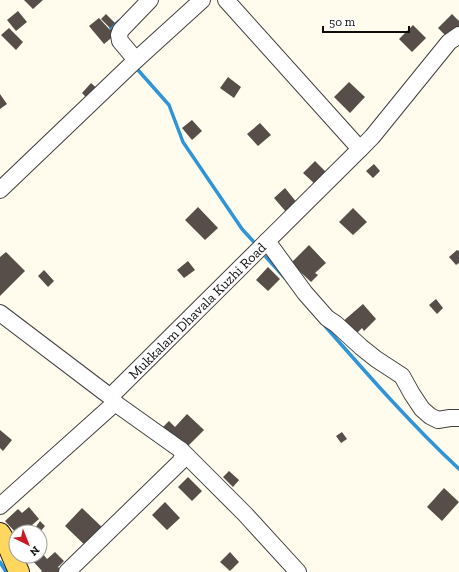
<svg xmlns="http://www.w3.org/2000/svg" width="459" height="572" font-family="'Zilla Slab',serif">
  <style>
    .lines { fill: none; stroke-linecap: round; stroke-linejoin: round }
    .stream { stroke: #3095d7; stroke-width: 3.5 }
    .building { fill: #574e49 }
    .minor-casing { stroke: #404040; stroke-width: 18 }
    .major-casing { stroke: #1e1e1e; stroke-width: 22 }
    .minor { stroke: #fff; stroke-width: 16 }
    .major { stroke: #ffd75e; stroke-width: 20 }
    .labels { text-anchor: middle; stroke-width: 4; stroke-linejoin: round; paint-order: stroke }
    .street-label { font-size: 14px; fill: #0d0d0d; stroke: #fff }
  </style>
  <rect width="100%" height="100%" fill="#fffcee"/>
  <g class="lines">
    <!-- stream -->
    <path class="stream" d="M113,33L111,28L119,21
      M138,70L169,105L183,142L242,229L253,241
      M266,257L285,278
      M325,326C368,375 411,424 459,469
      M0,562L6,572"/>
  </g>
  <!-- building -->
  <path class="building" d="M24,0H43L33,9Z
    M18,11L27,22L16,31L7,20Z
    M106,14L115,23L110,28L101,19Z
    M452,14L459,21V41L455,45L438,28Z
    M99,18L110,30L117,24L122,29L104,44L89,26Z
    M413,25L426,38L412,52L399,39Z
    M9,28L23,42L16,50L1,35Z
    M228,77L241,87L234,98L220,88Z
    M349,82L365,97L350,113L334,97Z
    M91,83L101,92L91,102L82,93Z
    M0,94L7,104L0,109Z
    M192,120L202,131L192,140L182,128Z
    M260,123L271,135L258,146L247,134Z
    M315,161L327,173L316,185L303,173Z
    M374,164L380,171L373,178L366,171Z
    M285,188L298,204L287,213L274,198Z
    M198,207L218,228L205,240L185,220Z
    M353,208L367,222L353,235L339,222Z
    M309,245L326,263L315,273L318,275L311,282L291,263Z
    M457,250L459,251V263L456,265L449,257Z
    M6,252L25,271L0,296V257Z
    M188,261L195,270L184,278L177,270Z
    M268,267L280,279L268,291L256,280Z
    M44,270L54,281L48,287L38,276Z
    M436,299L443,308L437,314L429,305Z
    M363,304L376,319L364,331L362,328L353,337L341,323Z
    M187,414L204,430L184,450L161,429L169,421L175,427Z
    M0,430L12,440L3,451L0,448Z
    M342,432L347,439L341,443L336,436Z
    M229,471L239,480L233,487L223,477Z
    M188,477L202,491L192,501L178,487Z
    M444,488L459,502L442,521L427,507Z
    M165,502L180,518L167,530L152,515Z
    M29,507L39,519L24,532H16V533L5,521L18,509L22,513Z
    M82,508L106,531L89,549L65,526Z
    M40,521L45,526L40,532L35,528Z
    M42,547L46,552L43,554L47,559L55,552L64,561L58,567L60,569L58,572H41L42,571L30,558L32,556H40V549Z
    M230,552L239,562L230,571L220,562Z"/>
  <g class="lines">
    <defs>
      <g id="minor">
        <path d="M226,0L360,149"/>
        <path d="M136,60L120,41L119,35L121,30L150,0"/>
        <path d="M0,190L136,60L202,0"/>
        <path d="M267,241L305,293L327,318L336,324L361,347L376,359L402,376L412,394L422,409L430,416L438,420L450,418H459"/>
        <path d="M0,313L112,398"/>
        <path d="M181,450L245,514L298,572"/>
        <path d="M0,506L115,403"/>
        <path id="s1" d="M67,572L180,462L183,456L181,450L115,403L112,398L114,393L360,149L372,137L449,42L459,35"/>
      </g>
      <path id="major" d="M0,533L7,544L19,572"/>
    </defs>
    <!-- minor casing -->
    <use href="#minor" class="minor-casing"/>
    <!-- major casing -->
    <use href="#major" class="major-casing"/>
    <!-- minor -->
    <use href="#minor" class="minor"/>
    <!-- major -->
    <use href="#major" class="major"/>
  </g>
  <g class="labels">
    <!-- street labels -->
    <g class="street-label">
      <text dy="5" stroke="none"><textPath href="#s1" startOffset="380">Mukkalam Dhavala Kuzhi Road</textPath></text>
    </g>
  </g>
  <!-- north arrow -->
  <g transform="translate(28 544) rotate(137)"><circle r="19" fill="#ffffff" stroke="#9e9e9e"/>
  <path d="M0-3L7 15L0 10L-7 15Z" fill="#c81b24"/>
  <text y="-6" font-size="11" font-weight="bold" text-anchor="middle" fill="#0d0d0d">N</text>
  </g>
  <!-- scale -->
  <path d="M323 26v6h86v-6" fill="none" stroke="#0d0d0d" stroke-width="2"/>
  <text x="329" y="26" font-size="12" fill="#0d0d0d" stroke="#ffffff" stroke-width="3" paint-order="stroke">50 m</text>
</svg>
